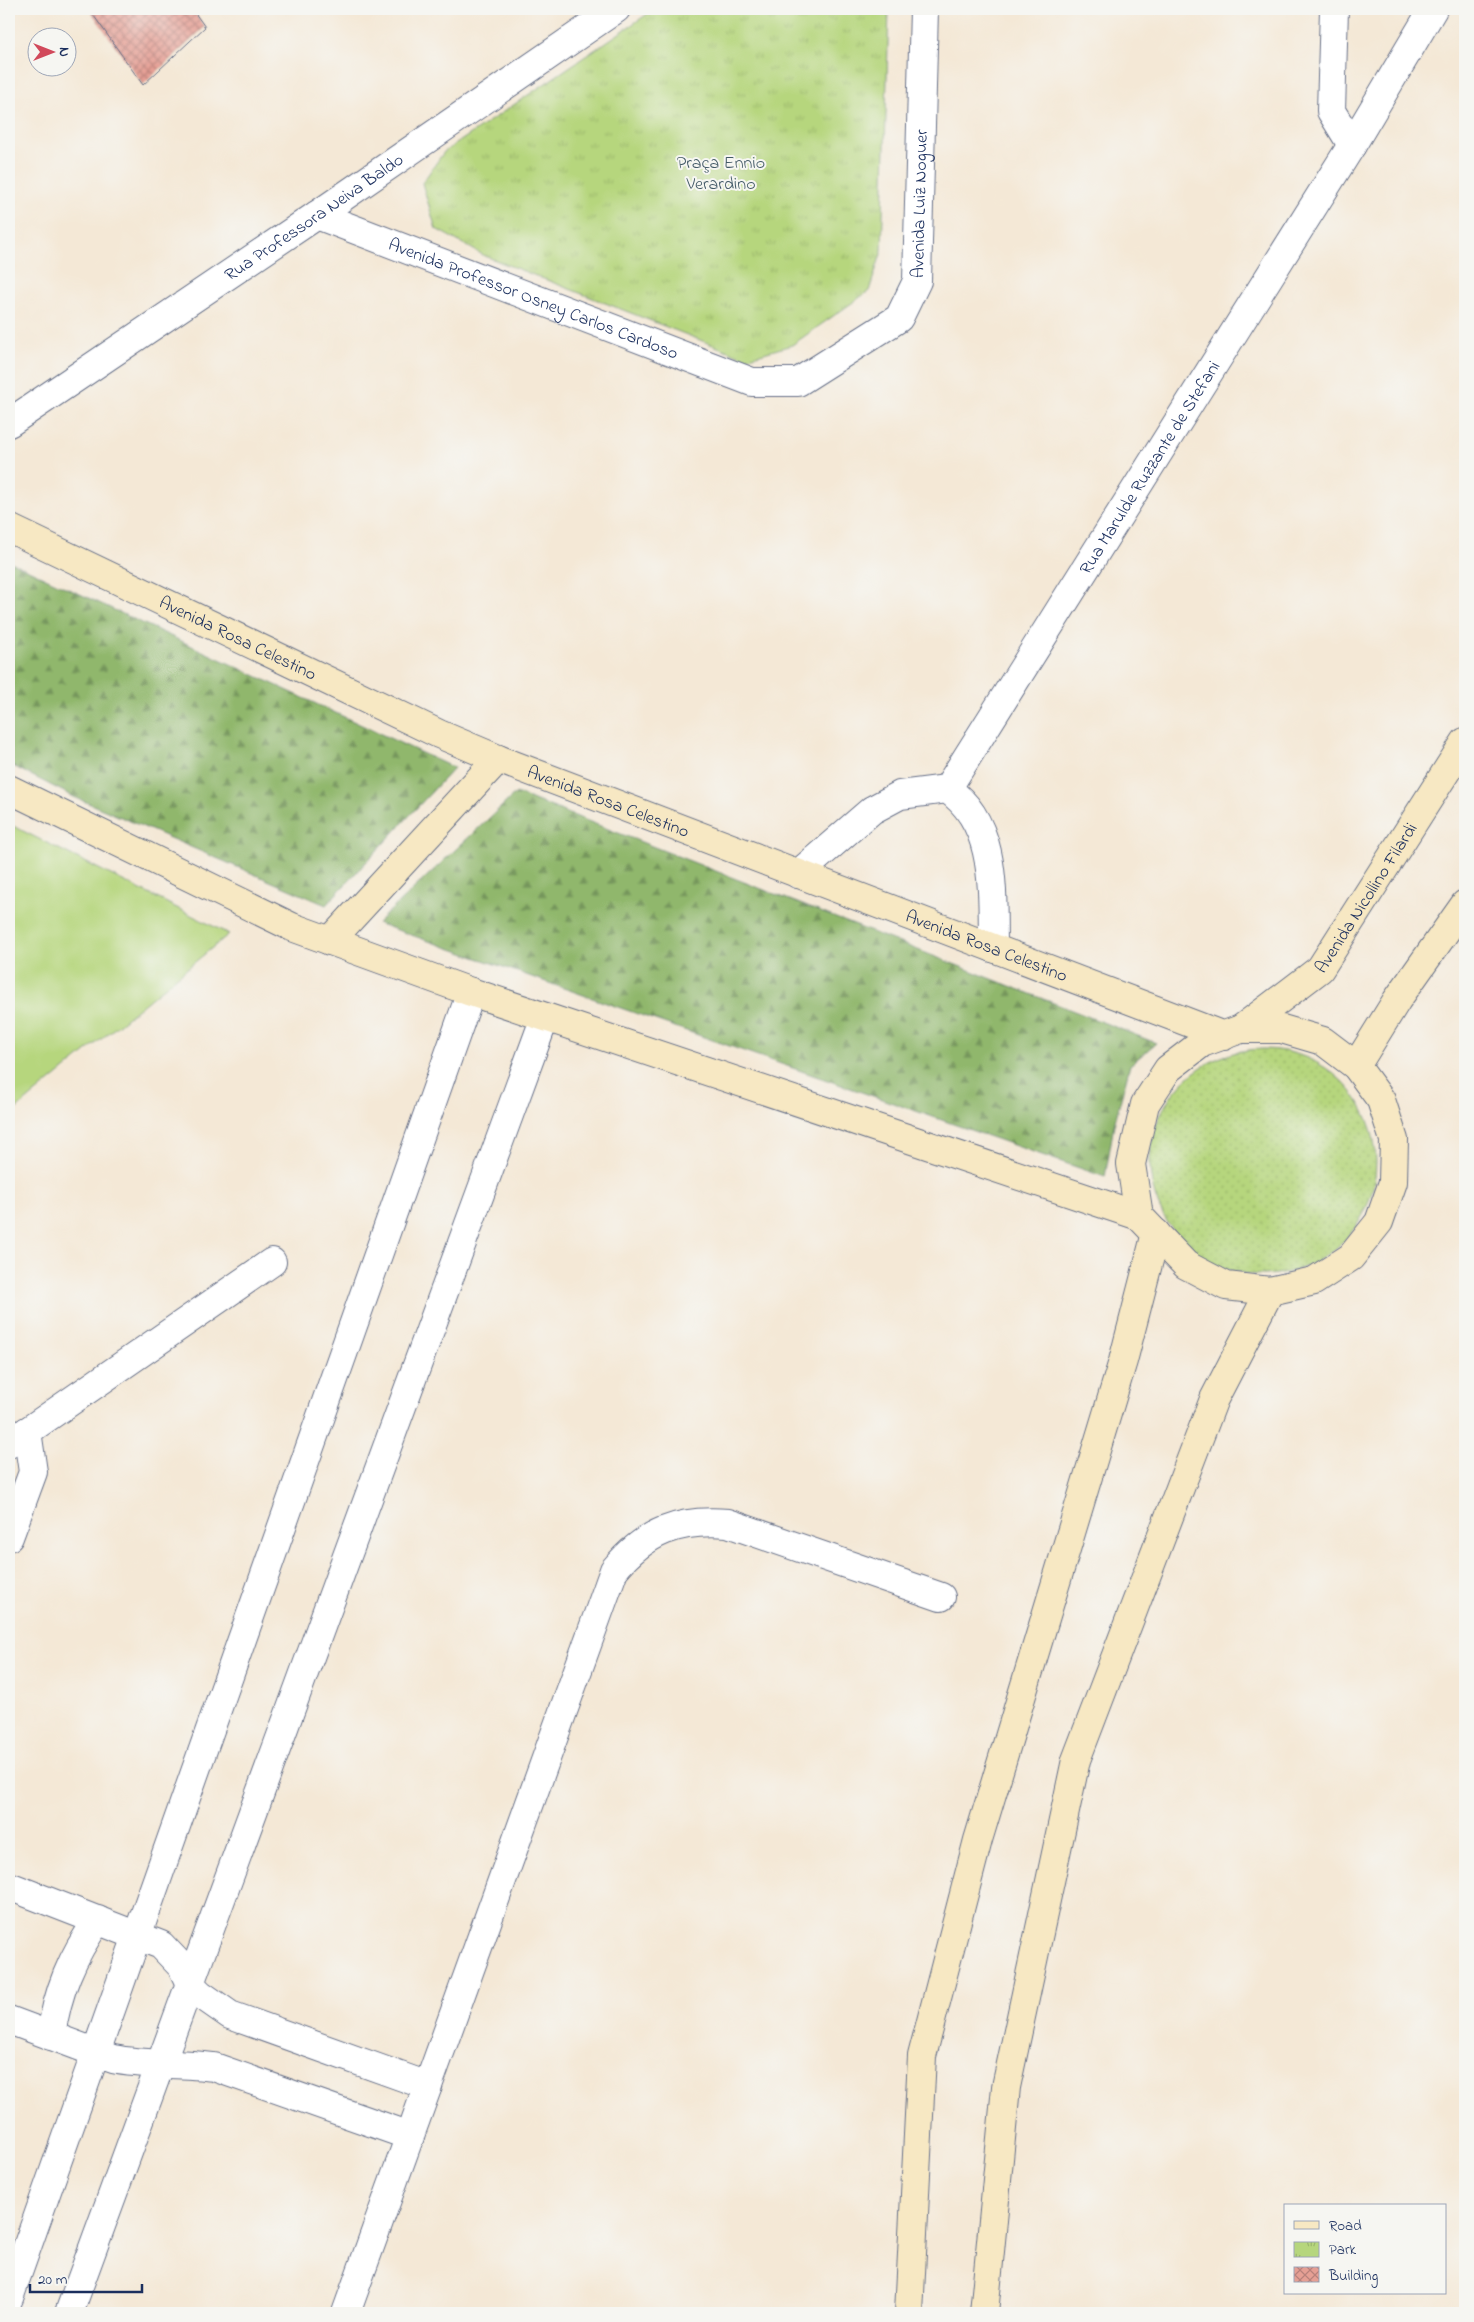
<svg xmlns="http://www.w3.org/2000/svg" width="1474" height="2322" font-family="'Indie Flower',sans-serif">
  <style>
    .grass { fill: url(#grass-dots); stroke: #68826e }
    .forest { fill: url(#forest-firs); stroke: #567365 }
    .park { fill: url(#park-tufts); stroke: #68826e }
    .garden { fill: #b6d67d; stroke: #68826e }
    .building { fill: url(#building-cross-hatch) }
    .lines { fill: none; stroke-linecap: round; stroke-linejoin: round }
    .street-casing { stroke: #677088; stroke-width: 30 }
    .secondary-casing { stroke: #677088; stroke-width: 30 }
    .street { stroke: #fff; stroke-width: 28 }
    .secondary { stroke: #f7e8c3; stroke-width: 28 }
    .labels { text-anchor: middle; stroke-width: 4; stroke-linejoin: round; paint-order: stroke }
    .park-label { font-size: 18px; fill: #425966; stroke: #f6f6f2 }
    .street-label { font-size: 18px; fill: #1b2f5e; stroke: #f6f6f2 }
  </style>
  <defs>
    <pattern id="grass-dots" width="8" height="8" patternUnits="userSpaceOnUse" patternTransform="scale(1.25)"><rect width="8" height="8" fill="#b6d67d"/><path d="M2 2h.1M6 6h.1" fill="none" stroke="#9cb86e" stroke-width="1.8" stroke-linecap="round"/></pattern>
    <pattern id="forest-firs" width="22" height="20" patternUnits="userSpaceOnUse" patternTransform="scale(1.25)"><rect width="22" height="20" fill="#90b76c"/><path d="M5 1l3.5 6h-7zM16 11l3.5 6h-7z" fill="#75955c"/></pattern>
    <pattern id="park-tufts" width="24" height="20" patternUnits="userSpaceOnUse" patternTransform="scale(1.25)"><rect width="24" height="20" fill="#b6d67d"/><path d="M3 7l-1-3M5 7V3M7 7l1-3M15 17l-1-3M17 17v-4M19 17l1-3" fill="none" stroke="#9cb86e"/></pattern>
    <pattern id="building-cross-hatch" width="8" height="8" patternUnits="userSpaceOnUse" patternTransform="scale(1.25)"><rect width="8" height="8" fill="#e59f94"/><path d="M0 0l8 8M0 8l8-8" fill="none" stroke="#b9827c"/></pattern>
  </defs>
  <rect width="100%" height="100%" fill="#f6f6f2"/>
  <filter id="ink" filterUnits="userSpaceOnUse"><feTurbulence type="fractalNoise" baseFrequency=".02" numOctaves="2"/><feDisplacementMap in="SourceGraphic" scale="10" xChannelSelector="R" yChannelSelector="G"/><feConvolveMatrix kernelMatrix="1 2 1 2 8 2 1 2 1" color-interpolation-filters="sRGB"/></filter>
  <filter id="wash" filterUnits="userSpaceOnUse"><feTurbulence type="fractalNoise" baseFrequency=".0096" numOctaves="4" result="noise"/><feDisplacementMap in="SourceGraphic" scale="20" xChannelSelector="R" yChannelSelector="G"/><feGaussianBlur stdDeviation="1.12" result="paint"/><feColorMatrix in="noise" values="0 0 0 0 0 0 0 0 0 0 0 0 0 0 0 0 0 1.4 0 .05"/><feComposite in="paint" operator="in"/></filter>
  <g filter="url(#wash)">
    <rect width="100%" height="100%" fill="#f4e8d6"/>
    <!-- grass -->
    <path class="grass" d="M1150 1162a113 113 0 1 1 226 0a113 113 0 1 1-226 0Z"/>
    <!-- forest -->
    <path class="forest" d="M9,561L454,768L326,905L74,797L9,764Z
      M516,793L1156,1043L1130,1065L1114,1125L1105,1177L377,923Z"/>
    <!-- park -->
    <path class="park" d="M655,9H889L882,251L869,291L792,345L746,358L485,256L436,229L422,183L444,152Z"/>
    <!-- garden -->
    <path class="garden" d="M9,824L229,934L9,1115Z"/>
    <g id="blocks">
      <!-- building -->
      <path class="building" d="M89,9H192L205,27L143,85Z"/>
    </g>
  </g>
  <g filter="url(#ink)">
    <use href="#blocks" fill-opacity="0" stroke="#677088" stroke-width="1"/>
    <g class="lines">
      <defs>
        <g id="street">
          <path d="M1334,9L1331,111L1352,145"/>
          <path id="s1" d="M317,215L752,382H798L899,318L917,281L924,9"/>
          <path id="s2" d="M9,423L317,215L616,9"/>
          <path id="s3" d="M947,789L1352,145L1433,9"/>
          <path d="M798,874L872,810L900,795L947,789C998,823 992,894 993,948"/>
          <path d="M9,1444L272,1262"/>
          <path d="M9,1537L33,1472L27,1431"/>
          <path d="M9,1886L161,1945L182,1967L190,1984L200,1994L230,2015L428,2086"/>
          <path d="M9,2020L113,2059C146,2066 180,2062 214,2067L410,2136"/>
          <path d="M51,2036C57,1992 72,1956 98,1920"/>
          <path d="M9,2298L471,992"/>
          <path d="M69,2313L545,1017"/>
          <path d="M346,2313L614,1570C646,1531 679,1519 728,1523L941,1597"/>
        </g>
        <g id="secondary">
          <path id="s4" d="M9,528L439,734L498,759L1224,1036"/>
          <path d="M9,789L292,927L471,992L1139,1216"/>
          <path d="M330,941L498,759"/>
          <path d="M1241,1029H1282L1323,1041L1356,1066L1381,1100L1394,1140L1393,1182L1379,1222L1351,1257L1314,1281L1270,1291L1226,1286L1186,1265L1139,1216L1131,1164L1145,1104L1168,1069L1202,1043Z"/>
          <path id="s5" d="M1241,1029L1320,969L1465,742"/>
          <path d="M1356,1066L1397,1000L1465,904"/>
          <path d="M909,2313L922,2056L978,1840L1123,1361L1156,1233"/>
          <path d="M984,2313L1006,2087L1076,1760L1214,1399L1270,1291"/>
        </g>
      </defs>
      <!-- street casing -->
      <use href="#street" class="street-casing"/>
      <!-- secondary casing -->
      <use href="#secondary" class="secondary-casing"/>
      <!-- street -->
      <use href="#street" class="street"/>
      <!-- secondary -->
      <use href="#secondary" class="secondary"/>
    </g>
  </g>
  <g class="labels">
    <!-- park labels -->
    <g class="park-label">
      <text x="721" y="168">Praça Ennio<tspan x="721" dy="21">Verardino</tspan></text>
    </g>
    <!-- street labels -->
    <g class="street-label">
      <text dy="6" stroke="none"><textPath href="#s1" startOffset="750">Avenida Luiz Noguer</textPath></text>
      <text dy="6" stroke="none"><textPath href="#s2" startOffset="368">Rua Professora Neiva Baldo</textPath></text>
      <text dy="6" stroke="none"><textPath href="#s1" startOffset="232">Avenida Professor Osney Carlos Cardoso</textPath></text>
      <text dy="6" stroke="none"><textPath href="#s3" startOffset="380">Rua Marulde Ruzzante de Stefani</textPath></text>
      <text dy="6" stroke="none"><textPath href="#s4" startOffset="254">Avenida Rosa Celestino</textPath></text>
      <text dy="6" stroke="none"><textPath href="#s4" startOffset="659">Avenida Rosa Celestino</textPath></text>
      <text dy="6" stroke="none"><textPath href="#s5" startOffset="184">Avenida Nicollino Filardi</textPath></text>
      <text dy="6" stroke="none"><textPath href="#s4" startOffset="1064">Avenida Rosa Celestino</textPath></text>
    </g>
  </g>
  <!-- margin -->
  <rect width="1474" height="2322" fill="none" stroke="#f6f6f2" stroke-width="30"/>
  <!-- legend -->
  <rect x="1284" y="2204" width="162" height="90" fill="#f6f6f2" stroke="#9ea6b7"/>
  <rect x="1294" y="2221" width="25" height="8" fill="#f7e8c3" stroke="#9ea6b7"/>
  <text x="1329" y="2230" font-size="15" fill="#1b2f5e">Road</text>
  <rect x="1294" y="2242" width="25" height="15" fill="url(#park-tufts)" stroke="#9ea6b7"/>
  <text x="1329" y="2254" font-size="15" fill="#1b2f5e">Park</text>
  <rect x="1294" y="2267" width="25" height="15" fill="url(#building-cross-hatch)" stroke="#9ea6b7"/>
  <text x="1329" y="2280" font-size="15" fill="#1b2f5e">Building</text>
  <!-- north arrow -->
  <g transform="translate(52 52) rotate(90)"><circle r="24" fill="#f6f6f2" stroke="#9ea6b7"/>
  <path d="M0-4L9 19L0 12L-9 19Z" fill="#d1495b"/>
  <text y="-8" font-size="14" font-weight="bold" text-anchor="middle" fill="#1b2f5e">N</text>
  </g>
  <!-- scale -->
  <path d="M30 2284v8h112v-8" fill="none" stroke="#1b2f5e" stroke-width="2.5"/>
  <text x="38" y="2284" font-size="15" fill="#1b2f5e" stroke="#f6f6f2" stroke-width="4" paint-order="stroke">20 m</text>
</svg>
